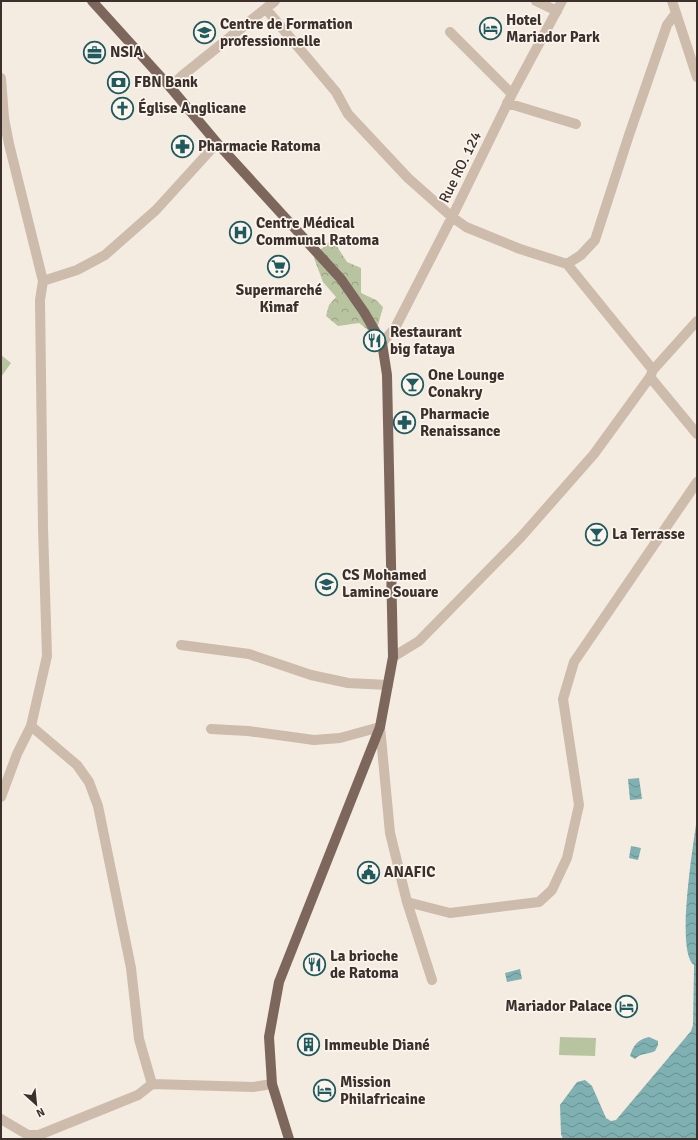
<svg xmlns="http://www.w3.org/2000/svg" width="698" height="1140" font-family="Signika,sans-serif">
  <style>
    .forest { fill: url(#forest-crowns) }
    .pitch { fill: #b8c4a0 }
    .water { fill: url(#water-waves) }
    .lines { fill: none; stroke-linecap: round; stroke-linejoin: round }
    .minor { stroke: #cdbbac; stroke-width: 10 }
    .major { stroke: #7d675c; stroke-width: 10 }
    .labels { text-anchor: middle; stroke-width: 3.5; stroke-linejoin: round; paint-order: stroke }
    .poi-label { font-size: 15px; font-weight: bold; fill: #3b302b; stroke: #fbf5ee; text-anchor: start }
    .street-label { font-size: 15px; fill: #3b302b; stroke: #fbf5ee }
  </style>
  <defs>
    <pattern id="forest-crowns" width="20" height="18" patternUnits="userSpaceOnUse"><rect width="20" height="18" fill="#b8c4a0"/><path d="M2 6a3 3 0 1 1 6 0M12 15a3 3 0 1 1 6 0" fill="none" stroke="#97a083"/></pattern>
    <pattern id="water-waves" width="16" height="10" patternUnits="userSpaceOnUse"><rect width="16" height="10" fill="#7fb0b2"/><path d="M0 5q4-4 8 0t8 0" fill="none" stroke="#699091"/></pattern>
  </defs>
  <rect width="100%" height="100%" fill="#f4ebe1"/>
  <!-- forest -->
  <path class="forest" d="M329,242L336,245L347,262L361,268V293L376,300L383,307L378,325L368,330L359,323L338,326L326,316L329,305L336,297L323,282L314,258L319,251Z"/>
  <!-- pitch -->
  <path class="pitch" d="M1,355L11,363L1,377Z
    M560,1037L596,1038L595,1056L559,1055Z"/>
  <!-- water -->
  <path class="water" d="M639,778L642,799L630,800L628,779Z
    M697,817V1139H563L561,1134L560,1105L577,1082L585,1080L592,1086L606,1118L611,1121L616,1120L691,1031L693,1025L694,969V965C675,951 694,842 697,817Z
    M631,846L641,848L638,860L629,858Z
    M520,969L522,979L507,982L505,973Z
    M649,1037L658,1041V1045L655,1051C647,1055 642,1052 635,1059L630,1056C633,1046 638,1039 649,1037Z"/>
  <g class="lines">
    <!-- minor -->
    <path class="minor" d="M536,1L557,11
      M672,1L697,77
      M266,9L336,92L348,114L408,178L452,217L466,227L520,249L567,264L581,255L595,240L629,135L667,25L676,13
      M450,32L512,94
      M1,78L4,118L9,144L43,281L40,300L43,528L47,656L31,726L17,754L1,797
      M170,87L183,75L275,1
      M507,103L576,124
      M567,264L653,370
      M43,281L77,270L105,255L156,210L217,143
      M382,343L395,328L452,217L512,94L562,1
      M650,377L697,434
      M181,645L249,654L311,675L348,683L388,685
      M393,657L419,641L521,537L594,454L650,377L653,370L697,321
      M211,729L248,731L314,740L340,738L380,727L390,833L407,902L450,913L539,902L552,890L567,858L579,805L563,699L574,662L697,482
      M407,902L432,980
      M152,1084L253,1087L272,1084
      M1,1119L28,1135H39L138,1095L152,1084L139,1039L131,968L98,806L89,782L77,765L31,726"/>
    <!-- major -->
    <path class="major" d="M92,1L170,87L217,143L341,279L364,312L382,343L387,375L393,657L380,727L279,982L269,1037L272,1084L289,1139"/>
  </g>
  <!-- icons -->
  <defs>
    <symbol id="hotel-ring" viewBox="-11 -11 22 22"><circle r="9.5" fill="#fbf5ee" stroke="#1f5a5e" stroke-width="1.5"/><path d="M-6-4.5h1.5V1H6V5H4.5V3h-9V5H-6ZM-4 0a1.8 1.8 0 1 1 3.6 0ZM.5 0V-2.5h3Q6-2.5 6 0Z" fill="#1f5a5e"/></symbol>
    <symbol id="school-ring" viewBox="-11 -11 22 22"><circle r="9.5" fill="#fbf5ee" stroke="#1f5a5e" stroke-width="1.5"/><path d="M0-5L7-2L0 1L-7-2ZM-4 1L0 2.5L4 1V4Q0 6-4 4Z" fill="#1f5a5e"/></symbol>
    <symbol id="office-ring" viewBox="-11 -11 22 22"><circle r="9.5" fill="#fbf5ee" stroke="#1f5a5e" stroke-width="1.5"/><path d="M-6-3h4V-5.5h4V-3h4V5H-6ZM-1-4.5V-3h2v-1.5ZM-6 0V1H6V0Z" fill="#1f5a5e"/></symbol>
    <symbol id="bank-ring" viewBox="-11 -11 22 22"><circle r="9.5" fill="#fbf5ee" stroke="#1f5a5e" stroke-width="1.5"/><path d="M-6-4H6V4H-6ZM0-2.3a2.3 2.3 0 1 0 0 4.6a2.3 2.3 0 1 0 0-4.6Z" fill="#1f5a5e"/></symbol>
    <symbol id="church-ring" viewBox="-11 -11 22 22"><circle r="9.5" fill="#fbf5ee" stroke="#1f5a5e" stroke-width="1.5"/><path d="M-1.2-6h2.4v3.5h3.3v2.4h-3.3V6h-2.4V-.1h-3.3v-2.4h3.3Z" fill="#1f5a5e"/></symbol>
    <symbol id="pharmacy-ring" viewBox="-11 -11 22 22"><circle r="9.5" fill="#fbf5ee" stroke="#1f5a5e" stroke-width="1.5"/><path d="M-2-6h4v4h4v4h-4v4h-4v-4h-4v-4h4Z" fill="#1f5a5e"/></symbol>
    <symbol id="hospital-ring" viewBox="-11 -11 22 22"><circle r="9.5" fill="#fbf5ee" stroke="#1f5a5e" stroke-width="1.5"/><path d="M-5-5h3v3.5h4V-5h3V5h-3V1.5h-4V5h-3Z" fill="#1f5a5e"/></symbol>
    <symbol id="supermarket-ring" viewBox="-11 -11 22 22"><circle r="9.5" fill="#fbf5ee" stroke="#1f5a5e" stroke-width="1.5"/><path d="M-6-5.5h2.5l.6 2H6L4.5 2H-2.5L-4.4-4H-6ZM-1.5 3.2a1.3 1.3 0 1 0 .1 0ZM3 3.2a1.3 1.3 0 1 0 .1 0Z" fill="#1f5a5e"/></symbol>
    <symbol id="restaurant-ring" viewBox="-11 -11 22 22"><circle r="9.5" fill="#fbf5ee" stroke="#1f5a5e" stroke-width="1.5"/><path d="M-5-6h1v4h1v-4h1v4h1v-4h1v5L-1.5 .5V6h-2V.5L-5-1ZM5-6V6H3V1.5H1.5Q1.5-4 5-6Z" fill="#1f5a5e"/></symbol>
    <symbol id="bar-ring" viewBox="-11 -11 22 22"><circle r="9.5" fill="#fbf5ee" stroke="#1f5a5e" stroke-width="1.5"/><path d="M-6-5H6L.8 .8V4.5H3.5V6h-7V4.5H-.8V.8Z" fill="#1f5a5e"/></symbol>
    <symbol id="civic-ring" viewBox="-11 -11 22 22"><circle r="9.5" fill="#fbf5ee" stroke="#1f5a5e" stroke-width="1.5"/><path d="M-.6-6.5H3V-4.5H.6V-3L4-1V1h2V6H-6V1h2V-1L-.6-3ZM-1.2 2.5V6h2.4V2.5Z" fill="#1f5a5e"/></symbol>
    <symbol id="building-ring" viewBox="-11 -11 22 22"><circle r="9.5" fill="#fbf5ee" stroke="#1f5a5e" stroke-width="1.5"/><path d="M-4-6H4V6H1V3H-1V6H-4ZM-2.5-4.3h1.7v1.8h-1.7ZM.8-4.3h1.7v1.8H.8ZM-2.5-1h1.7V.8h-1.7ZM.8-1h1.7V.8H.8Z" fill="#1f5a5e"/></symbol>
  </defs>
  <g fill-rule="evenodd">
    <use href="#hotel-ring" x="478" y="16" width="25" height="25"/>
    <use href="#school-ring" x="192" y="20" width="25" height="25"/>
    <use href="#office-ring" x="82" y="40" width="25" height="25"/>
    <use href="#bank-ring" x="106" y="70" width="25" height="25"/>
    <use href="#church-ring" x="110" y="96" width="25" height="25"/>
    <use href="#pharmacy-ring" x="170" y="134" width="25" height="25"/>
    <use href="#hospital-ring" x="228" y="220" width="25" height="25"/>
    <use href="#supermarket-ring" x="266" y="254" width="25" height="25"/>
    <use href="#restaurant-ring" x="362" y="328" width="25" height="25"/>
    <use href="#bar-ring" x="400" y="372" width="25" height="25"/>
    <use href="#pharmacy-ring" x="392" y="410" width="25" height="25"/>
    <use href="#bar-ring" x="584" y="522" width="25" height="25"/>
    <use href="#school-ring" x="314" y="572" width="25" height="25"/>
    <use href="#civic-ring" x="356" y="860" width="25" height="25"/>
    <use href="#restaurant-ring" x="302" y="952" width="25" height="25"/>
    <use href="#hotel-ring" x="614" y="994" width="25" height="25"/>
    <use href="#building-ring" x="296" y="1032" width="25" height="25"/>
    <use href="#hotel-ring" x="312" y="1078" width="25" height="25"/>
  </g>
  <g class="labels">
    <!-- poi labels -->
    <g class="poi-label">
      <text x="506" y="25">Hotel<tspan x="506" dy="17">Mariador Park</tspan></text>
      <text x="220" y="29">Centre de Formation<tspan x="220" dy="17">professionnelle</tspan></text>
      <text x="110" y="57">NSIA</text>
      <text x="134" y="87">FBN Bank</text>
      <text x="138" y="113">Église Anglicane</text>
      <text x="198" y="151">Pharmacie Ratoma</text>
      <text x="256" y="228">Centre Médical<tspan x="256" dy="17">Communal Ratoma</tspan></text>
      <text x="279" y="295" text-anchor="middle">Supermarché<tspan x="279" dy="17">Kimaf</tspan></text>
      <text x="390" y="337">Restaurant<tspan x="390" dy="17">big fataya</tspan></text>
      <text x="428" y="380">One Lounge<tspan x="428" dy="17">Conakry</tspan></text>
      <text x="420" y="419">Pharmacie<tspan x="420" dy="17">Renaissance</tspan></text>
      <text x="612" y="539">La Terrasse</text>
      <text x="342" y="580">CS Mohamed<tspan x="342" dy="17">Lamine Souare</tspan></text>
      <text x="384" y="877">ANAFIC</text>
      <text x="330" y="961">La brioche<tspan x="330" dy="17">de Ratoma</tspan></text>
      <text x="612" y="1011" text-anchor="end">Mariador Palace</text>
      <text x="324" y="1050">Immeuble Diané</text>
      <text x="340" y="1087">Mission<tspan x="340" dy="17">Philafricaine</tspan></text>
    </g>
    <!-- street labels -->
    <g class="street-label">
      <text transform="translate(460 167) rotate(-64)" y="5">Rue RO. 124</text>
    </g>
  </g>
  <!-- border -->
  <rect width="698" height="1140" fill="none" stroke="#3b302b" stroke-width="4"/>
  <!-- north arrow -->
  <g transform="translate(36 1104) rotate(153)" stroke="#fbf5ee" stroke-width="3" paint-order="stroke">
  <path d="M0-3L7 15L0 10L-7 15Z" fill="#3b302b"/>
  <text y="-6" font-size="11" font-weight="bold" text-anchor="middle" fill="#3b302b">N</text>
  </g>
</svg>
